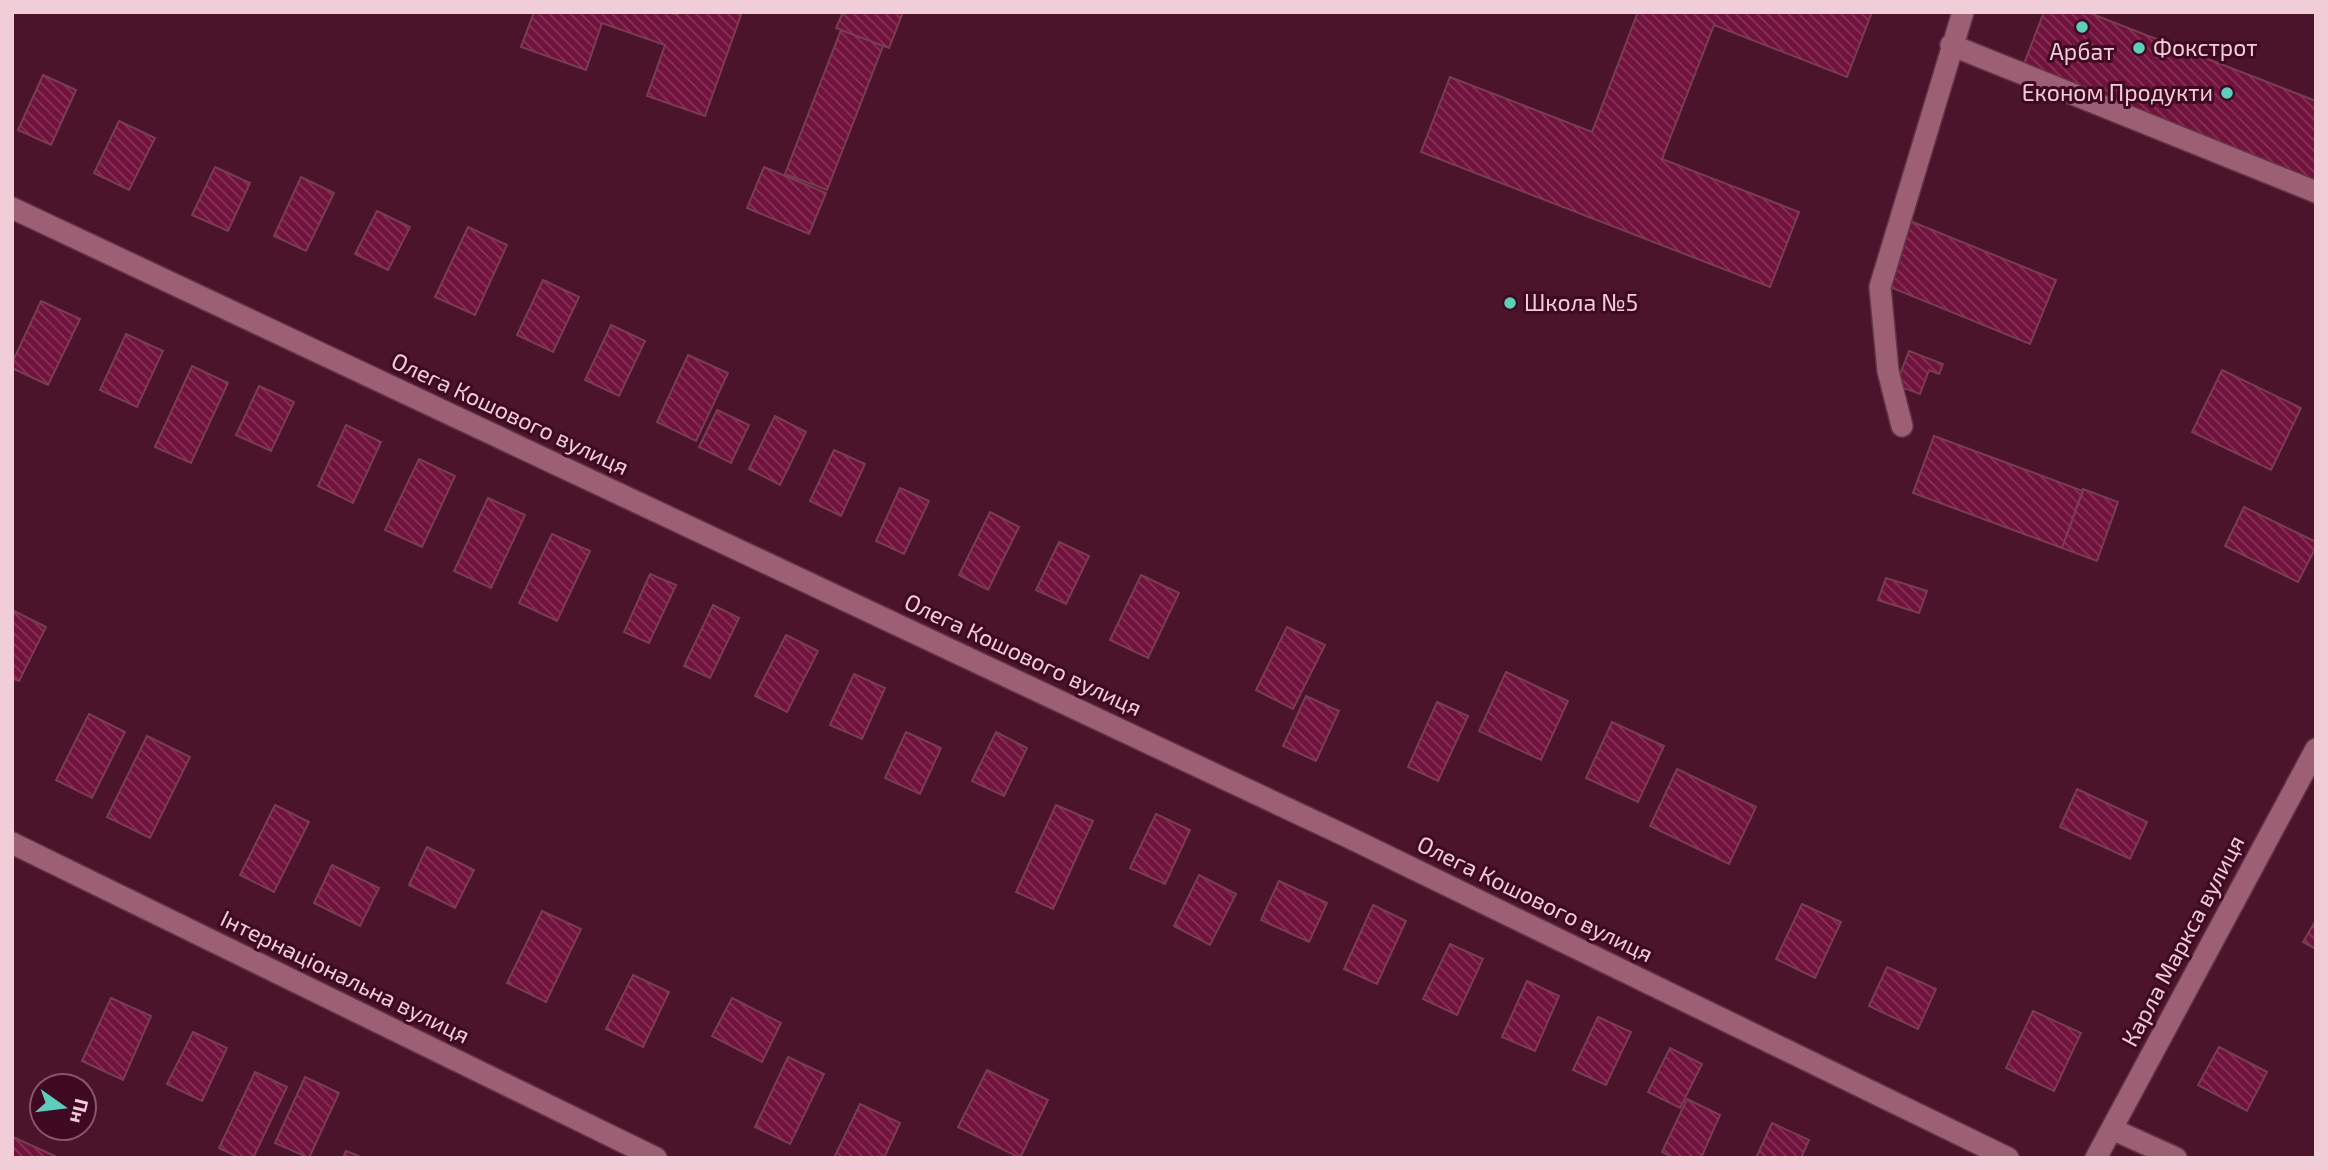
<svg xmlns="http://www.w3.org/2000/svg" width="2328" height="1170" font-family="'Exo 2',sans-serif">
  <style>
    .building { fill: url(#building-back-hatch); stroke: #783d52; stroke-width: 2 }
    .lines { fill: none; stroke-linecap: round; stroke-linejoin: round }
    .minor-casing { stroke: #613546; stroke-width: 24 }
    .minor { stroke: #9d5f73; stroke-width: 21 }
    .poi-dot { fill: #5dceb9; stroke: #3f0921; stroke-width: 2.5 }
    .labels { text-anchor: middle; stroke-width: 6; stroke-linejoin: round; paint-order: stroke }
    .poi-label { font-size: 23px; fill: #f1cdd7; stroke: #3f0921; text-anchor: start }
    .street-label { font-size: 23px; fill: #f1cdd7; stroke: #3f0921 }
  </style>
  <defs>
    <pattern id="building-back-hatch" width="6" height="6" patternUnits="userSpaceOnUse" patternTransform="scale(1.75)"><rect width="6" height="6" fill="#71123d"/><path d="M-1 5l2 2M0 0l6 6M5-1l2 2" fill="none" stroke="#863358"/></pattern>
  </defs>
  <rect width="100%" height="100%" fill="#4b142a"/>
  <!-- building -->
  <path class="building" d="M534,12H669L677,15L679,12H742L705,116L647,96L665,45L602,23L586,70L521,47Z
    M843,12H903L889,48L836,28Z
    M1638,12H1872L1847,77L1714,25L1662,159L1799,212L1770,287L1421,152L1450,77L1592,132Z
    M2044,12H2087L2316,101V182L2022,69Z
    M841,30L883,46L827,190L785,174Z
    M43,75L76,90L51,145L18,130Z
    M119,121L155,138L129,190L94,173Z
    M215,167L250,183L228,231L192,215Z
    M764,167L826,193L809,234L747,208Z
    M301,177L334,193L306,251L274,236Z
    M377,211L410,227L388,270L355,254Z
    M1910,221L2056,280L2030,344L1885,285Z
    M468,227L507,245L475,315L435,297Z
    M543,280L579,297L553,352L517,335Z
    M41,301L80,319L48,385L12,368V363Z
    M611,325L645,341L619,396L585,380Z
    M126,334L163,351L137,407L100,390Z
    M1909,351L1943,364L1939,374L1929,370L1920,394L1896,385Z
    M688,355L728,373L696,441L657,422Z
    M192,366L228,383L191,463L155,447Z
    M2222,370L2301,408L2271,470L2192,432Z
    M259,386L294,402L271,451L236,435Z
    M717,410L749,425L731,463L699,447Z
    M775,416L806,432L780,485L749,469Z
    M346,425L381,442L353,503L318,486Z
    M1934,436L2083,491L2062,548L1913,493Z
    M834,450L865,464L841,516L810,501Z
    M419,459L455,476L422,547L385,530Z
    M900,488L929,501L904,554L876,541Z
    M2083,489L2118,502L2097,561L2062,548Z
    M488,498L525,515L491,588L454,571Z
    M2244,507L2316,542V547L2298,582L2225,546Z
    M990,512L1019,527L988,590L959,575Z
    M552,534L590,551L557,621L519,603Z
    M1059,542L1089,556L1066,604L1036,590Z
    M650,574L676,585L649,643L624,632Z
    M1141,575L1179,593L1148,658L1110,640Z
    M1886,578L1927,591L1919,613L1878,600Z
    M713,605L739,618L710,678L684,666Z
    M12,610L46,627L19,681L12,678Z
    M1287,627L1325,645L1293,709L1256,690Z
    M786,635L818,651L787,712L755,696Z
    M1506,672L1568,701L1541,760L1479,731Z
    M854,674L885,688L862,739L830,725Z
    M1306,696L1339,711L1316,761L1283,746Z
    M1437,702L1468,716L1438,781L1408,767Z
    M89,714L125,732L92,798L56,780Z
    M1612,722L1664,746L1638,802L1586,778Z
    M906,732L941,748L920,794L885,778Z
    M996,732L1027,748L1004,796L972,781Z
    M147,736L190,757L150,838L107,817Z
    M1677,769L1756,807L1729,864L1650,826Z
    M2077,789L2147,822L2130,859L2060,827Z
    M275,805L309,822L274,892L240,875Z
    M1056,805L1093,821L1053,909L1016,892Z
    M1156,814L1190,830L1165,884L1130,868Z
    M427,847L474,870L455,908L409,885Z
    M332,865L379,888L360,926L314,903Z
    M1199,875L1236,894L1210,945L1174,926Z
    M1279,881L1327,903L1309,942L1261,920Z
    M1802,904L1841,922L1815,978L1776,959Z
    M1373,905L1406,921L1377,984L1344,969Z
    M542,911L581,929L546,1002L507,983Z
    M2316,920V949L2303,942Z
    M1450,944L1483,959L1457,1015L1423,999Z
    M1887,967L1936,989L1918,1029L1869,1006Z
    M633,975L669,992L643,1047L606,1029Z
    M1527,981L1559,996L1535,1051L1502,1037Z
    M111,998L151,1016L123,1080L82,1061Z
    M732,998L781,1023L762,1062L712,1036Z
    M2033,1011L2081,1033L2054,1091L2006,1068Z
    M1598,1017L1631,1032L1606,1085L1573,1070Z
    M193,1032L227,1048L202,1101L167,1084Z
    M2219,1047L2267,1072L2247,1111L2198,1085Z
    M1670,1048L1702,1064L1680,1108L1648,1092Z
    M788,1057L824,1074L790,1144L755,1127Z
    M987,1070L1048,1100L1020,1158L958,1127Z
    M255,1072L287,1087L253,1158H240L219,1148Z
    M305,1077L339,1093L309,1158L275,1143Z
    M1687,1099L1720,1115L1701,1158H1674L1662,1152Z
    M860,1104L900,1123L884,1158H834Z
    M1772,1123L1809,1140L1801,1158H1756Z
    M13,1137L59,1158H12Z
    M346,1151L363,1158H343Z"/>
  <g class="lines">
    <defs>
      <path id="minor" d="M1951,45L2316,192
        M12,208L1348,837L2008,1158
        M1902,426L1888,371L1880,287L1963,12
        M12,843L656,1158
        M2112,1129L2176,1158
        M2096,1158L2316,749"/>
    </defs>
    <!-- minor casing -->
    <use href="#minor" class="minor-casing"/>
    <!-- minor -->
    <use href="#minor" class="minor"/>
  </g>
  <!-- markers -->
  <g class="poi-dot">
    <circle cx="2082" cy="27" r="7"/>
    <circle cx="2139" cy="48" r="7"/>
    <circle cx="2227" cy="93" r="7"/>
    <circle cx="1510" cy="303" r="7"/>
  </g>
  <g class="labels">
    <!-- poi labels -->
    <g class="poi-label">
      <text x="2153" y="56">Фокстрот</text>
      <text x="2082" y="60" text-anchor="middle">Арбат</text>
      <text x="2213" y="101" text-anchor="end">Економ Продукти</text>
      <text x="1524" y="311">Школа №5</text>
    </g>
    <!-- street labels -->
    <g class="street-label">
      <text transform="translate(510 414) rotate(25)" y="8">Олега Кошового вулиця</text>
      <text transform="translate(1023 655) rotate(25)" y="8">Олега Кошового вулиця</text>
      <text transform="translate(1535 899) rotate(26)" y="8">Олега Кошового вулиця</text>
      <text transform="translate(2183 941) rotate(-62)" y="8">Карла Маркса вулиця</text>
      <text transform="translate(345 977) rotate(26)" y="8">Інтернаціональна вулиця</text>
    </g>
  </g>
  <!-- border -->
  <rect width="2328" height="1170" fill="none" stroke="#f1cdd7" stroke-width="28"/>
  <!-- north arrow -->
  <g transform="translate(63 1107) rotate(104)"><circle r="33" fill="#3f0921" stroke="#86576a" stroke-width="2"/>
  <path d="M0-5L12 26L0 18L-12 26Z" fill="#5dceb9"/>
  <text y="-10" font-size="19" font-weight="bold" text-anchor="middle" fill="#f1cdd7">Пн</text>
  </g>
</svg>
